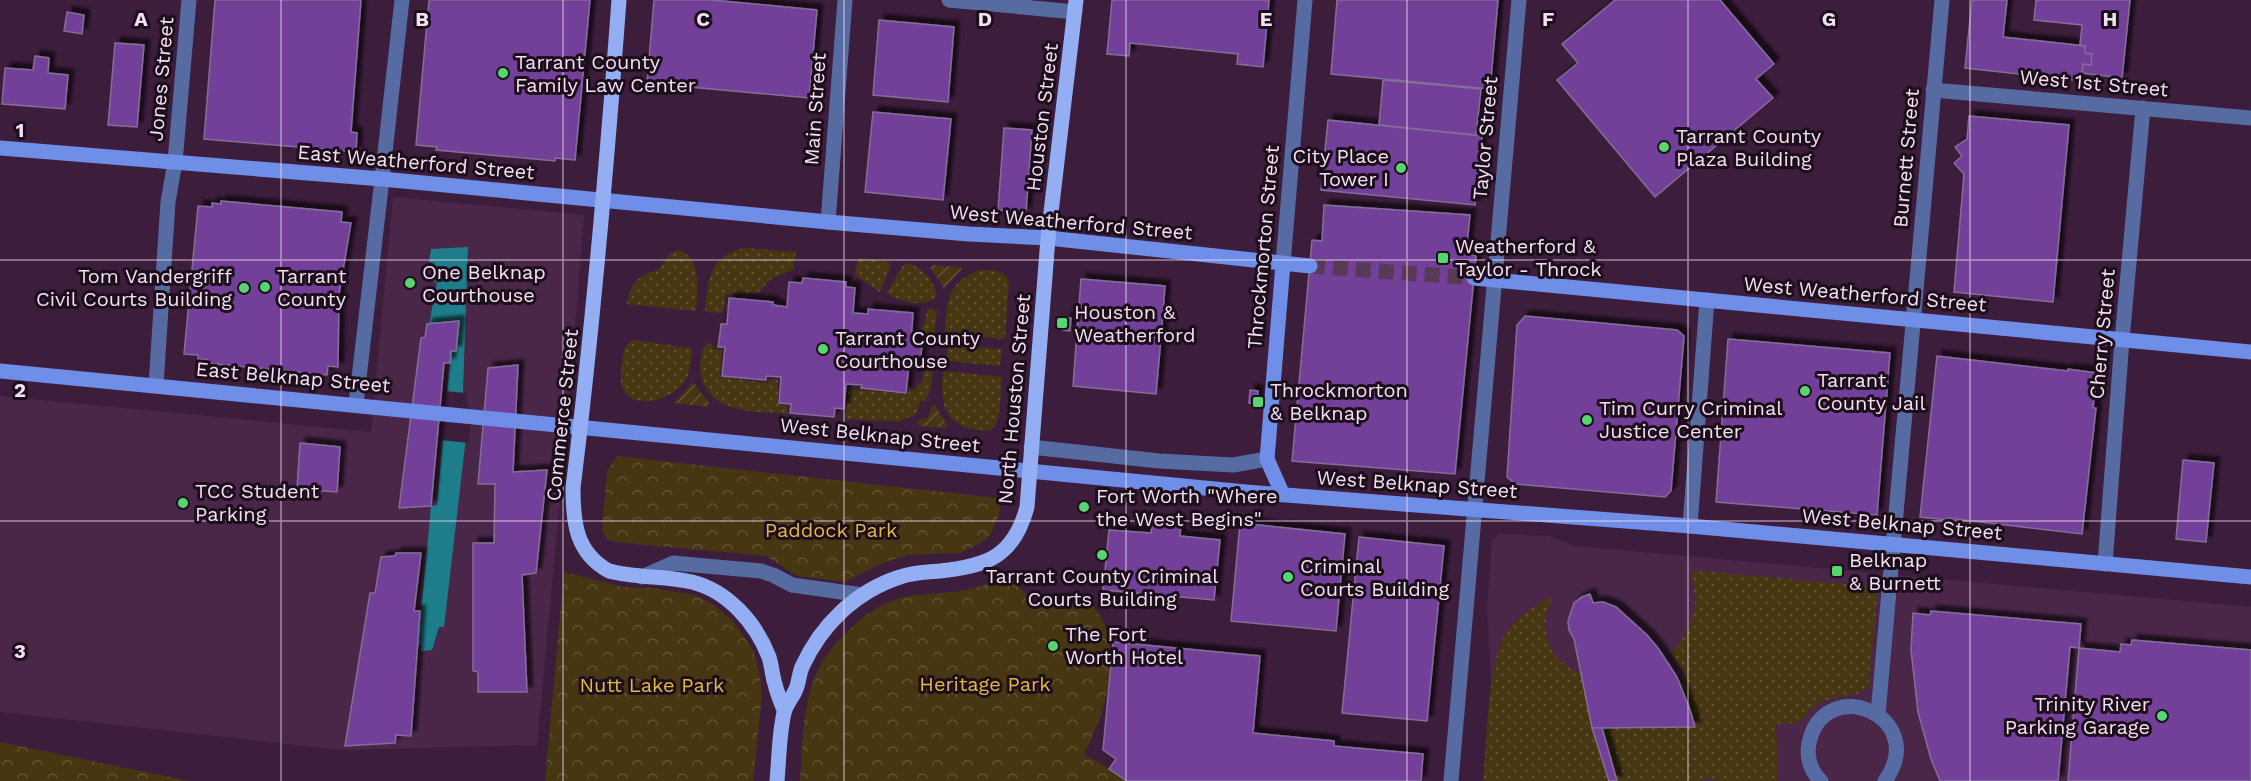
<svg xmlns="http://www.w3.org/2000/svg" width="2251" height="781" font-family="'Work Sans',sans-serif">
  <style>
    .built { fill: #4a2649 }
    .grass { fill: url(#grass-dots) }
    .forest { fill: url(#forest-crowns) }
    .garden { fill: url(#garden-furrows) }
    .water { fill: #1d7d8a }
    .pier { fill: #3d1d3c }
    .building { fill: #724199; stroke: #836e98; stroke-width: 1.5; filter: url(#shadow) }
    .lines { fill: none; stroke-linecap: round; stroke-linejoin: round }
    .secondary-tunnel { stroke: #583a57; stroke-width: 15; stroke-dasharray: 15 8; stroke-linecap: butt }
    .minor { stroke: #576ba3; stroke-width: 15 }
    .tertiary { stroke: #576ba3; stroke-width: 15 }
    .secondary { stroke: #6f8ee8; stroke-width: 15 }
    .primary { stroke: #94aef3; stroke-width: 15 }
    .grid { fill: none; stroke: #f4e0f3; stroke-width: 1.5; stroke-opacity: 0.55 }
    .poi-dot { fill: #56d671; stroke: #1c0e1b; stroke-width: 2 }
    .labels { text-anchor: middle; stroke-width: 6; stroke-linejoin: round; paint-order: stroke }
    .poi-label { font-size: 20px; fill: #f4e0f3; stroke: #1c0e1b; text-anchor: start }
    .street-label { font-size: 20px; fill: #f4e0f3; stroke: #1c0e1b }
    .park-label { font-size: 20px; fill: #e3b845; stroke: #1c0e1b }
    .grid-label { font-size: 20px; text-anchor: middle; font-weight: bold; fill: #f4e0f3; stroke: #1c0e1b; stroke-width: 6; stroke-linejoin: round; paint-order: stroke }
  </style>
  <defs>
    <pattern id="grass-dots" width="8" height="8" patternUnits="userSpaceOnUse" patternTransform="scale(1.5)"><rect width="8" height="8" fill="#463712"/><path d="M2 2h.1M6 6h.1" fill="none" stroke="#615435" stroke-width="1.8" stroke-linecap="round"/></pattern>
    <pattern id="forest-crowns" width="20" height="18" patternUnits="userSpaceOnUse" patternTransform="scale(1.5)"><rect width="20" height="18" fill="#463712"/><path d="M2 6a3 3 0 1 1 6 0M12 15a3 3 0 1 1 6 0" fill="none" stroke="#615435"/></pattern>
    <pattern id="garden-furrows" width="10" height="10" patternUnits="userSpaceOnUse" patternTransform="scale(1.5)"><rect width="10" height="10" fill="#463712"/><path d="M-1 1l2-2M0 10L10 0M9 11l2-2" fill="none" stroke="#615435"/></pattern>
    <filter id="shadow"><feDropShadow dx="5.5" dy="-5.5" stdDeviation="1.5" flood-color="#0009"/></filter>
  </defs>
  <rect width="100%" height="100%" fill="#3d1d3c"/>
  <!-- built -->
  <path class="built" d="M393,197L584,215L569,404L537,745L341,750L0,712V396L371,432Z
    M1499,534L1548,536L1575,546L2251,607V781H1496L1487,607L1492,541Z"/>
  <!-- grass -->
  <path class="grass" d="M745,248L796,252L793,270L771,279L758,293L726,294L723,313L705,312C708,281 708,256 745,248Z
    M677,250C703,255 697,292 696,311L627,304C628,291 635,278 648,273C655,270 651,274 657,270C667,263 662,257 677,250Z
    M858,258L890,262V268L880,292L855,275Z
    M908,263C923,268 934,280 937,296C923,309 901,302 887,293L902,267Z
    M980,270C992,270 1003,269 1009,282L1005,339L945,334C947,301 946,283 980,270Z
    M928,308L937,311L934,336L917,333L923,326Z
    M634,340L692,348C691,359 691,372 685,381C674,399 632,413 622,387C619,380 622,370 622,363C624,352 623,345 634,340Z
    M708,343H712L713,349L722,350L720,377L768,383L770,379L778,380V404L787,406L788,414C754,411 705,415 700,369C700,360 701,349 708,343Z
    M948,345L1002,349L1000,366L946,361Z
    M924,368L933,370L930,392L925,401H920L917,413L899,422L845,419L848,389L908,394L909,389L916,390L918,383H922Z
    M943,371L1002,377C1001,388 1001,420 994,427C990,432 983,431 977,430C942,425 940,400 943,371Z
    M1690,570L1878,587L1869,685C1858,701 1836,693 1820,703C1811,708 1805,716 1798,723L1775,724L1778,755L1777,781H1713L1711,777L1701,781H1483C1487,742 1487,664 1507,632C1518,615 1536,605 1553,596C1537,632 1547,657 1581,675L1592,728L1695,727L1680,679L1686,673L1670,655C1695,626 1700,607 1690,570Z"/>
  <!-- forest -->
  <path class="forest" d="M617,456L997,498L1000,509L998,518L989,537L980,543L960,553L908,555L885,562L845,582L797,576L766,556L614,542L607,539L602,531L607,471Z
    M564,572L623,587L653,588L695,595L714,605L732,620L753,650L759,671L762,696L753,781H545Z
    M1008,576L1033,601L1093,606C1097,612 1103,619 1105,626C1118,669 1104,716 1084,754L1129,781H800C803,742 802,699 821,664C827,652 838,642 847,632C863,616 879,604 901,598C919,593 941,594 960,591C977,588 993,583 1008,576Z
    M0,742L189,781H0Z"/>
  <!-- garden -->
  <path class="garden" d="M933,265L960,267L962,269L944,288L930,267Z
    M693,382L709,403L708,407L674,403Z
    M932,405H935L947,425V428L919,426L917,423L922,418H928Z"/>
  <!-- water -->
  <path class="water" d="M468,247L463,391L468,420L444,627H439L432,650L421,651V645H418L431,506L437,505L451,351H456L459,321L439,322V324H429L437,282L430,281L434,263L429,262L431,249Z"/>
  <!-- pier -->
  <path class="pier" d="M445,391L466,393L471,420L469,443L440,440Z"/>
  <!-- building -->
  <path class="building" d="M215,0H361L351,132L357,133L356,152L204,139Z
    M429,0H590L575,160L555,158V161L436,150L437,147L416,145Z
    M654,0H712L817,10L809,98L647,83Z
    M1112,0H1269L1263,67L1237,64L1238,54L1130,43L1129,56L1107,54Z
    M1337,0H1498L1490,89L1331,74Z
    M1615,0H1720L1774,64L1756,79L1773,98L1655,197L1557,80L1578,63L1562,44Z
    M1972,0H2007L2003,37L2085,46V53L2092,54L2091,65L2083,64L2081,81L1965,68Z
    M2036,0H2130L2122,78L2082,73L2083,64L2091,65L2092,54L2085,53V46L2080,45L2082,25L2034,20Z
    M67,12L84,15L82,34L64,31Z
    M879,20L954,27L948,102L873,95Z
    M115,43L144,45L137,127L108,125Z
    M35,56L49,58L48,73L68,75L65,109L2,104L5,68L33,70Z
    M1383,80L1481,89L1476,135L1379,125Z
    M873,112L951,119L943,200L865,192Z
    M1969,116L2069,125L2053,302L1954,292L1964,174L1954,163L1962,156L1955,147L1967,139Z
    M1328,120L1482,136L1475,205L1321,190Z
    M1004,128L1032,130L1026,212L998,210Z
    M221,201L342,212L341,222L351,223L339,294L338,367L328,366L327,375L206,363L207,360L198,359V355L184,354L198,206L212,207V203L221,204Z
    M1324,205L1470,215L1466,254L1476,256L1455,474L1292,461L1312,240L1322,241Z
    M803,278L846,282V287L855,288L853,313L868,314V309L913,313L911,342L922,343L920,366L909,365L906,393L861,388L862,385L846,384L844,409L835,408L834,417L790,413L791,404L779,403L781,377L766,376V380L722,376L725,347H718L720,334L721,324H727L729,298L773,302V305L787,307L789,282L802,283Z
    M1081,279L1165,286L1161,338L1077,331Z
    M1525,316L1677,330L1684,336L1671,491L1665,497L1515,484L1507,477L1517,325Z
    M1065,318H1071L1070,331L1063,330Z
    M459,321L456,351H451L450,363H444L431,506L399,508L421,338L425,337L427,324Z
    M1077,331L1161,338L1156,394L1073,386Z
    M1728,339L1890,353L1877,515L1716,502Z
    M1937,356L2068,371V369L2097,373L2093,408H2096L2082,534L1947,518V520L1920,517Z
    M518,365L513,472L547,470L536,573L522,575L527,692H478V672L473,671V543H494L495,484H478L488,368Z
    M1250,390L1258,391L1257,404L1249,403Z
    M300,443L340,447L337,492L297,489Z
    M2183,460L2214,463L2206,542L2176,539Z
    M1153,521L1181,524L1180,536L1220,540L1214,600L1103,590L1109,530L1151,533Z
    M1240,523L1345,534L1336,631L1231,621Z
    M1359,537L1444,546L1427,721L1342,713Z
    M396,553H421L414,611H420L411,736L396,735L395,743L345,746L370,593H375L381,557L395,556Z
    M1590,594L1593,603L1603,602L1616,607L1647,635L1658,648L1677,677L1690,710L1695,727L1592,728L1574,639L1569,630L1568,621L1574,603L1582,597Z
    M1931,611L2081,624L2079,648L2070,647L2058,781H1940L1931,759L1918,712L1911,650L1913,613L1930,615Z
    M2132,640L2251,650V781H2068L2079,648L2120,652L2121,644L2131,645Z
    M1113,642L1260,656L1253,733L1334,741V746L1423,754L1421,781H1127L1109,769L1116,759L1103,750Z
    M1592,728H1602L1617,781H1609Z"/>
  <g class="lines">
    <!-- secondary-tunnel -->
    <path class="secondary-tunnel" d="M1310,266L1474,278"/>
    <!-- minor -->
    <path class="minor" d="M949,0L1075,12
      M1933,90L2251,118
      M828,222L845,0
      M156,385L168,202L175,162
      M356,404L382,179
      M1031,447L1159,461L1233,465L1267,459
      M1690,526L1707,300
      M2105,564L2122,340L2143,108
      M642,577L673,563L761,571L773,575L792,585L863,595
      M1878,714L1942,0
      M1451,781L1519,0
      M1821,781C1811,772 1806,757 1809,743C1824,672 1931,716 1885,781"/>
    <!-- tertiary -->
    <path class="tertiary" d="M175,162L189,0
      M382,179L402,0
      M1283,264L1305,0"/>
    <!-- secondary -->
    <path class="secondary" d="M0,148L382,179L828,222L969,234L1048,238L1310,266
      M1474,278L2251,352
      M0,371L1246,492L1690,526L2251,577
      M1283,495L1267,459L1283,264"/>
    <!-- primary -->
    <path class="primary" d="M619,0C607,163 593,326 573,488C573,523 576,553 609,571C636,578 665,576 692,582C728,591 756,623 769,657C772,666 772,675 775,684C777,693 781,702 784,710
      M777,781C779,759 779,735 784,713C786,704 793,697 796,689C799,682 799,674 802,667C821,625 856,591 900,577C913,572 926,572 940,571C988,566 1014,556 1027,507L1048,238L1076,0"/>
  </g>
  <!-- grid -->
  <path class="grid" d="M281,0V781M563,0V781M844,0V781M1126,0V781M1407,0V781M1688,0V781M1970,0V781M0,260H2251M0,521H2251"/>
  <!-- markers -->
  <g class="poi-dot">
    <circle cx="503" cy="73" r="6"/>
    <circle cx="1664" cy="147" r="6"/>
    <circle cx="1401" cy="168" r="6"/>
    <rect x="1437" y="252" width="12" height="12" rx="3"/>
    <circle cx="410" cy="283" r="6"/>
    <circle cx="265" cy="287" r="6"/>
    <circle cx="244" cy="288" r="6"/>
    <rect x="1056" y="317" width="12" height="12" rx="3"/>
    <circle cx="823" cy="349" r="6"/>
    <circle cx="1805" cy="391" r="6"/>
    <rect x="1252" y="396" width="12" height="12" rx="3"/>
    <circle cx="1587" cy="420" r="6"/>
    <circle cx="183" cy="503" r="6"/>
    <circle cx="1084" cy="507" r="6"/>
    <circle cx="1102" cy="555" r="6"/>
    <rect x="1831" y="565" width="12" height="12" rx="3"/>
    <circle cx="1288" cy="577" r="6"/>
    <circle cx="1053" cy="646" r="6"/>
    <circle cx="2162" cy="716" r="6"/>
  </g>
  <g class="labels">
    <!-- poi labels -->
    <g class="poi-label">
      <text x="515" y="69">Tarrant County<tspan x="515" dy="23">Family Law Center</tspan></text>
      <text x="1676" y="143">Tarrant County<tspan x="1676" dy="23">Plaza Building</tspan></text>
      <text x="1389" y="163" text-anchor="end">City Place<tspan x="1389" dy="23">Tower I</tspan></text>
      <text x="1455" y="253">Weatherford &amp;<tspan x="1455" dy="23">Taylor - Throck</tspan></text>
      <text x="422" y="279">One Belknap<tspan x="422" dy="23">Courthouse</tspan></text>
      <text x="232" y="283" text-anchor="end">Tom Vandergriff<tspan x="232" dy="23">Civil Courts Building</tspan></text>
      <text x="277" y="283">Tarrant<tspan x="277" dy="23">County</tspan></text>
      <text x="1074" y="319">Houston &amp;<tspan x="1074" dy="23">Weatherford</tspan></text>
      <text x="835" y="345">Tarrant County<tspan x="835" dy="23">Courthouse</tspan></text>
      <text x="1817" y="387">Tarrant<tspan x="1817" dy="23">County Jail</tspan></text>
      <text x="1270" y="397">Throckmorton<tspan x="1270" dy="23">&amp; Belknap</tspan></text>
      <text x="1599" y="415">Tim Curry Criminal<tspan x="1599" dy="23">Justice Center</tspan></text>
      <text x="195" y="498">TCC Student<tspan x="195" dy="23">Parking</tspan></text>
      <text x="1096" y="503">Fort Worth "Where<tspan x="1096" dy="23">the West Begins"</tspan></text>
      <text x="1849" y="567">Belknap<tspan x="1849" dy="23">&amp; Burnett</tspan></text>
      <text x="1300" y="573">Criminal<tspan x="1300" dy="23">Courts Building</tspan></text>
      <text x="1102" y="583" text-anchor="middle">Tarrant County Criminal<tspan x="1102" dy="23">Courts Building</tspan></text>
      <text x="1065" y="641">The Fort<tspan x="1065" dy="23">Worth Hotel</tspan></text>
      <text x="2150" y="711" text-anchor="end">Trinity River<tspan x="2150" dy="23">Parking Garage</tspan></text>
    </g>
    <!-- street labels -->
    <g class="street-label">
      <text transform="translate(161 79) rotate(-85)" y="7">Jones Street</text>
      <text transform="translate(2094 83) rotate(5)" y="7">West 1st Street</text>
      <text transform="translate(815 109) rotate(-86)" y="7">Main Street</text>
      <text transform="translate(1042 117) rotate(-83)" y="7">Houston Street</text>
      <text transform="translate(1485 138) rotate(-85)" y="7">Taylor Street</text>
      <text transform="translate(1906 158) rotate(-85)" y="7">Burnett Street</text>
      <text transform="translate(416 162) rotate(5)" y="7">East Weatherford Street</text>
      <text transform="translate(1071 222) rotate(5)" y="7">West Weatherford Street</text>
      <text transform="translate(1263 247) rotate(-85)" y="7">Throckmorton Street</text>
      <text transform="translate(1865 294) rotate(5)" y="7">West Weatherford Street</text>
      <text transform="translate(2102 334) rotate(-85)" y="7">Cherry Street</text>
      <text transform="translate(293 377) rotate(5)" y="7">East Belknap Street</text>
      <text transform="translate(1014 399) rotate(-85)" y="7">North Houston Street</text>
      <text transform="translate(562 415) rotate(-84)" y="7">Commerce Street</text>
      <text transform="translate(880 435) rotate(6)" y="7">West Belknap Street</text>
      <text transform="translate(1417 484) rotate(4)" y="7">West Belknap Street</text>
      <text transform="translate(1902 524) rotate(5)" y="7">West Belknap Street</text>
    </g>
    <!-- park labels -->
    <g class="park-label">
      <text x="831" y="537">Paddock Park</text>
      <text x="985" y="691">Heritage Park</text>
      <text x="652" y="692">Nutt Lake Park</text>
    </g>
  </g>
  <g class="grid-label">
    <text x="141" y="26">A</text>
    <text x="422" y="26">B</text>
    <text x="703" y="26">C</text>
    <text x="985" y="26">D</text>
    <text x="1266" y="26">E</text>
    <text x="1548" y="26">F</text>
    <text x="1829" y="26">G</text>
    <text x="2110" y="26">H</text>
    <text x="20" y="137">1</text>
    <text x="20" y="397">2</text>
    <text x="20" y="658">3</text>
  </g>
</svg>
